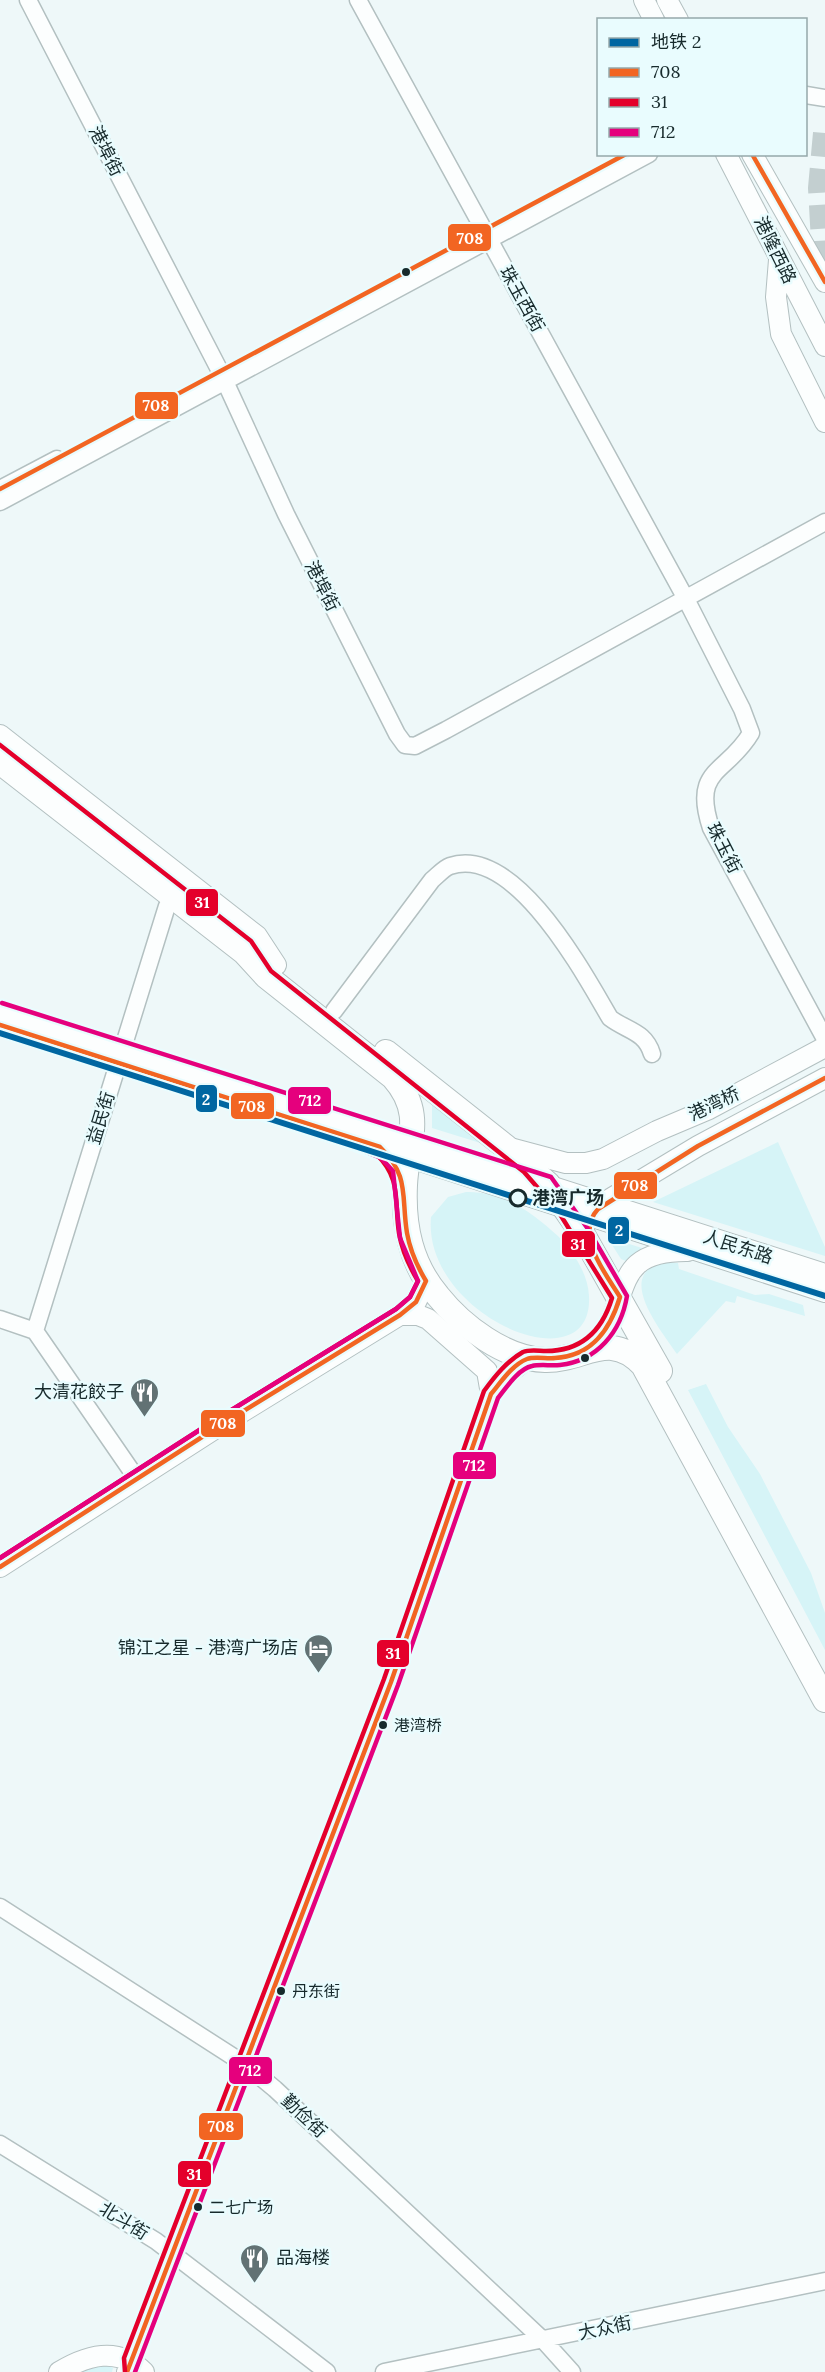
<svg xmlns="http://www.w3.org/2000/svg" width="825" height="2372" font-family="Lora,'Noto Sans SC',serif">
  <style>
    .green { fill: #d6f4f7 }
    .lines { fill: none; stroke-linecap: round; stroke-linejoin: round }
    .highway-tunnel { stroke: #c3cfd0; stroke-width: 24; stroke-dasharray: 24 12; stroke-linecap: butt }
    .minor-casing { stroke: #b3c0c1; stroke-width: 19 }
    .major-casing { stroke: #b3c0c1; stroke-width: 22 }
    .highway-casing { stroke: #b3c0c1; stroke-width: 26 }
    .minor { stroke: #fcfefe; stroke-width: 16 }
    .major { stroke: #fcfefe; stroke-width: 20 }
    .highway { stroke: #fcfefe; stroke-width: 24 }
    .bus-1-casing { stroke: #e9fcfe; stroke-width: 9 }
    .bus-2-casing { stroke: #e9fcfe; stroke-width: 9 }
    .bus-3-casing { stroke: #e9fcfe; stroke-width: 9 }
    .bus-1 { stroke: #f26522; stroke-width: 4.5 }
    .bus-2 { stroke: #e4002b; stroke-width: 4.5 }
    .bus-3 { stroke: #e5007d; stroke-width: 4.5 }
    .metro-1-casing { stroke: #e9fcfe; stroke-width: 10 }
    .metro-1 { stroke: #0066a1; stroke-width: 6 }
    .bus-dot { fill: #172a2c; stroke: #e9fcfe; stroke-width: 2 }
    .stop-dot { fill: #e9fcfe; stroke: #172a2c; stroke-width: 3 }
    .labels { text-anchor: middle; stroke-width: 5; stroke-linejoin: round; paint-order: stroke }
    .bus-label { font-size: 16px; fill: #172a2c; stroke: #e9fcfe; text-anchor: start }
    .street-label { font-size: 18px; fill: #172a2c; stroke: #e9fcfe }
    .stop-label { font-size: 18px; font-weight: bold; fill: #172a2c; stroke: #e9fcfe; text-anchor: start }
    .poi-label { font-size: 18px; fill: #172a2c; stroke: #e9fcfe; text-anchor: end }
    .line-badge { stroke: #e9fcfe; stroke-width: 2 }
    .badge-label { font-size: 16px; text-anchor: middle; font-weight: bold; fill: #fff }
  </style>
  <rect width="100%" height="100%" fill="#eef8f9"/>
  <!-- green -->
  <path class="green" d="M432,1098L490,1146L432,1128Z
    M778,1142L825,1247V1256L653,1202Z
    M466,1192C503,1191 532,1212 558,1236C573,1252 588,1273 589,1296C594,1388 422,1316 431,1217L448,1197Z
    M607,1237L642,1248L626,1261L621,1259Z
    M665,1262L678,1263L679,1269L755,1295L769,1294L803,1305L805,1316L737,1296L735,1303L726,1301L677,1354C661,1330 613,1273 665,1262Z
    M706,1384L728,1427L760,1474L811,1573L825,1613V1650L688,1390Z
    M108,2365L113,2368L112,2372H70L83,2366Z"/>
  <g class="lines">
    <!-- highway-tunnel -->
    <path class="highway-tunnel" d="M825,133L820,188L825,277"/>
    <defs>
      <path id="minor" d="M28,0L223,377L286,514L397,734L405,745L415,746L446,730L825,522
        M358,0L686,599L742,709L751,733C727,774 691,768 711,828L825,1039
        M806,95L825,98
        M0,489L57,459
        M0,502L649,154
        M334,1011L432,880C438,875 444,868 450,866C515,844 584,974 610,1018C627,1031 645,1031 652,1054
        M0,1319L35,1331L137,1479
        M35,1331L167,906
        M0,1907L246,2065L275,2089L544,2341L572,2372
        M0,2144L156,2241L327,2372
        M384,2372L825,2281"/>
      <path id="major" d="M644,0L654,20
        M667,0L678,20
        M726,154L825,346
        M752,154L825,282
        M779,260L776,297L781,334L825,422
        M0,735L257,936L276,965
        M0,1010L825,1274
        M0,1025L825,1292
        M506,1147L566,1163H586L603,1159L657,1131L709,1109L825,1047
        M597,1210L610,1199L698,1146L825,1078
        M400,1315H418L428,1319L487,1371L491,1394
        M589,1350C637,1306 603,1250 688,1251
        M0,1567L216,1428L400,1315L416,1302L426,1281
        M59,2372C87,2355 118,2346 144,2372
        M127,2372L391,1682L491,1394L506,1375L528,1358"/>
      <path id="highway" d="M0,762L244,952L266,976L393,1077C426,1114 407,1142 405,1185C403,1227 411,1264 438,1296C462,1326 505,1359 545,1360C584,1361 609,1329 643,1365L825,1700
        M386,1052L506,1147L548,1184L582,1233L660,1371"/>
    </defs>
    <!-- minor casing -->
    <use href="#minor" class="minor-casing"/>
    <!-- major casing -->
    <use href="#major" class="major-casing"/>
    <!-- highway casing -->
    <use href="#highway" class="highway-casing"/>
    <!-- minor -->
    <use href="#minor" class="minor"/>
    <!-- major -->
    <use href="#major" class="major"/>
    <!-- highway -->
    <use href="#highway" class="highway"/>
    <defs>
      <path id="bus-1" d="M752,154L825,282
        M0,489L626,154
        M0,1025L380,1147C410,1176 401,1196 407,1233C410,1250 417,1266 426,1281L416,1302L400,1315L216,1428L0,1567
        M127,2372L391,1682L491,1394C501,1382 512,1365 527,1359C534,1356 547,1359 555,1358C592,1356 610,1330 620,1297C606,1274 574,1235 598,1209L698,1146L825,1078"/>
      <path id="bus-2" d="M0,745L251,941L271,971L524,1172L558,1211L612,1298C602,1331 582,1351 546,1351C539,1351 530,1349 523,1352C507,1361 495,1376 484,1391L384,1679L124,2358L125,2372
        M0,1033L376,1154C402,1179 394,1200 399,1233C402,1250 409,1266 418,1281L410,1297L396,1309L212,1422L0,1558"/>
      <path id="bus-3" d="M2,1003L551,1177L588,1229L627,1296C621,1332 597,1361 560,1365C551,1366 540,1364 532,1366C518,1369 506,1388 498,1398L398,1685L135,2372
        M0,1558L212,1422L396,1309L410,1297L418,1281L400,1238L393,1171L381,1158L346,1144"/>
    </defs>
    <!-- bus-1 casing -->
    <use href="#bus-1" class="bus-1-casing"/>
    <!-- bus-2 casing -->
    <use href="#bus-2" class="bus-2-casing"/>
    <!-- bus-3 casing -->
    <use href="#bus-3" class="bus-3-casing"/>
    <!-- bus-1 -->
    <use href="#bus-1" class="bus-1"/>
    <!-- bus-2 -->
    <use href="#bus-2" class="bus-2"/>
    <!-- bus-3 -->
    <use href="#bus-3" class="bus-3"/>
    <defs>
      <path id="metro-1" d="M0,1033L825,1296"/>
    </defs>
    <!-- metro-1 casing -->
    <use href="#metro-1" class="metro-1-casing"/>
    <!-- metro-1 -->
    <use href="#metro-1" class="metro-1"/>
  </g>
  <!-- icons -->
  <defs>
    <symbol id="restaurant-pin" viewBox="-11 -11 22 30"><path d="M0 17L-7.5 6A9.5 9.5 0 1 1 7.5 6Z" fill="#627274" stroke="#e9fcfe"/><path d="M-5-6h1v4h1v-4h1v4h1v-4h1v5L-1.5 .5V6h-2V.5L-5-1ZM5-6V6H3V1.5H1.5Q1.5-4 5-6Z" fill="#fff"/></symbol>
    <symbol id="hotel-pin" viewBox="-11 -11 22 30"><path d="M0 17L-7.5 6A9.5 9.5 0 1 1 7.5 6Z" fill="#627274" stroke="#e9fcfe"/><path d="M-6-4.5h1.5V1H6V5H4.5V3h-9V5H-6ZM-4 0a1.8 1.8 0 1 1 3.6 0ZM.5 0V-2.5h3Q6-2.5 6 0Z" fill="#fff"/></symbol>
  </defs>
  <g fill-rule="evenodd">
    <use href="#restaurant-pin" x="128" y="1376" width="33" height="45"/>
    <use href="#hotel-pin" x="302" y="1632" width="33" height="45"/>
    <use href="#restaurant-pin" x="238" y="2242" width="33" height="45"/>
  </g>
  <!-- markers -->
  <g class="bus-dot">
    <circle cx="406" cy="272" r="5"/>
    <circle cx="585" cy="1358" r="5"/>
    <circle cx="383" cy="1725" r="5"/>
    <circle cx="281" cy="1991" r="5"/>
    <circle cx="198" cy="2207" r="5"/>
  </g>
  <circle class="stop-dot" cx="518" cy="1198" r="8"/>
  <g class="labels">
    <!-- bus labels -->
    <g class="bus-label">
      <text x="394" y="1731">港湾桥</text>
      <text x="292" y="1997">丹东街</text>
      <text x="209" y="2213">二七广场</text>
    </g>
    <!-- street labels -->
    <g class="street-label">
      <text transform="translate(106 151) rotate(63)" y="6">港埠街</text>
      <text transform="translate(775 250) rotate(64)" y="6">港隆西路</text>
      <text transform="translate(522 299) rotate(61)" y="6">珠玉西街</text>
      <text transform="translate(322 586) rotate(63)" y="6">港埠街</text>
      <text transform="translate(724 848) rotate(63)" y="6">珠玉街</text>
      <text transform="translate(714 1104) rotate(-26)" y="6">港湾桥</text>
      <text transform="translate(101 1118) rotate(-73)" y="6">益民街</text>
      <text transform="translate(738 1247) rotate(18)" y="6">人民东路</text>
      <text transform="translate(304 2116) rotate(43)" y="6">勤俭街</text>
      <text transform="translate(124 2221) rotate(32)" y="6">北斗街</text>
      <text transform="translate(605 2328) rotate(-12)" y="6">大众街</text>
    </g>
    <!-- stop labels -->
    <g class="stop-label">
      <text x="532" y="1204">港湾广场</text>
    </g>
    <!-- poi labels -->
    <g class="poi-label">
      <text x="124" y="1398">大清花餃子</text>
      <text x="298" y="1654">锦江之星 - 港湾广场店</text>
      <text x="276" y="2264" text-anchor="start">品海楼</text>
    </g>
  </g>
  <g class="line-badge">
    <rect x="447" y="223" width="45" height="29" rx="6" fill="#f26522"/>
    <rect x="134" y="391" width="45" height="29" rx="6" fill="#f26522"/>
    <rect x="185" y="888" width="34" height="29" rx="6" fill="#e4002b"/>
    <rect x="195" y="1084" width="23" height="29" rx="6" fill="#0066a1"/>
    <rect x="287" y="1086" width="45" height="29" rx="6" fill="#e5007d"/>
    <rect x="230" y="1092" width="45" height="28" rx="6" fill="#f26522"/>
    <rect x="613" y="1171" width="45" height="29" rx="6" fill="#f26522"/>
    <rect x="607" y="1216" width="23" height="29" rx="6" fill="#0066a1"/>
    <rect x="561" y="1230" width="35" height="28" rx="6" fill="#e4002b"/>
    <rect x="200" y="1409" width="46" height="29" rx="6" fill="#f26522"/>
    <rect x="452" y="1451" width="45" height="29" rx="6" fill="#e5007d"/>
    <rect x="376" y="1639" width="34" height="29" rx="6" fill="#e4002b"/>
    <rect x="228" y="2056" width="45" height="29" rx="6" fill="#e5007d"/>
    <rect x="198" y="2112" width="46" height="29" rx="6" fill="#f26522"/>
    <rect x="177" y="2160" width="35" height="28" rx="6" fill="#e4002b"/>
  </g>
  <g class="badge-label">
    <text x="470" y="244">708</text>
    <text x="156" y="411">708</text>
    <text x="202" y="908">31</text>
    <text x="206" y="1105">2</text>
    <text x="310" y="1106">712</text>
    <text x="252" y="1112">708</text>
    <text x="635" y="1191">708</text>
    <text x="619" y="1236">2</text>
    <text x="578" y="1250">31</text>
    <text x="223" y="1429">708</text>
    <text x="474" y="1471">712</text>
    <text x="393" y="1659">31</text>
    <text x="250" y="2076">712</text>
    <text x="221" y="2132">708</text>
    <text x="194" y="2180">31</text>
  </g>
  <!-- legend -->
  <rect x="597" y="18" width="210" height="138" fill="#e9fcfe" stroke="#95a8aa" stroke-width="1.5"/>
  <rect x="609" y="38" width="30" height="9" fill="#0066a1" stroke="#95a8aa" stroke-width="1.5"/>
  <text x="651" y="48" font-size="18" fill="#172a2c">地铁 2</text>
  <rect x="609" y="68" width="30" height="9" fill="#f26522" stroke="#95a8aa" stroke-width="1.5"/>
  <text x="651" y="78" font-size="18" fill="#172a2c">708</text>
  <rect x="609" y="98" width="30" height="9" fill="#e4002b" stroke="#95a8aa" stroke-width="1.5"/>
  <text x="651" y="108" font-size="18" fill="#172a2c">31</text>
  <rect x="609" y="128" width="30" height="9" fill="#e5007d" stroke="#95a8aa" stroke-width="1.5"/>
  <text x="651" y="138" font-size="18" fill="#172a2c">712</text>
</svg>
